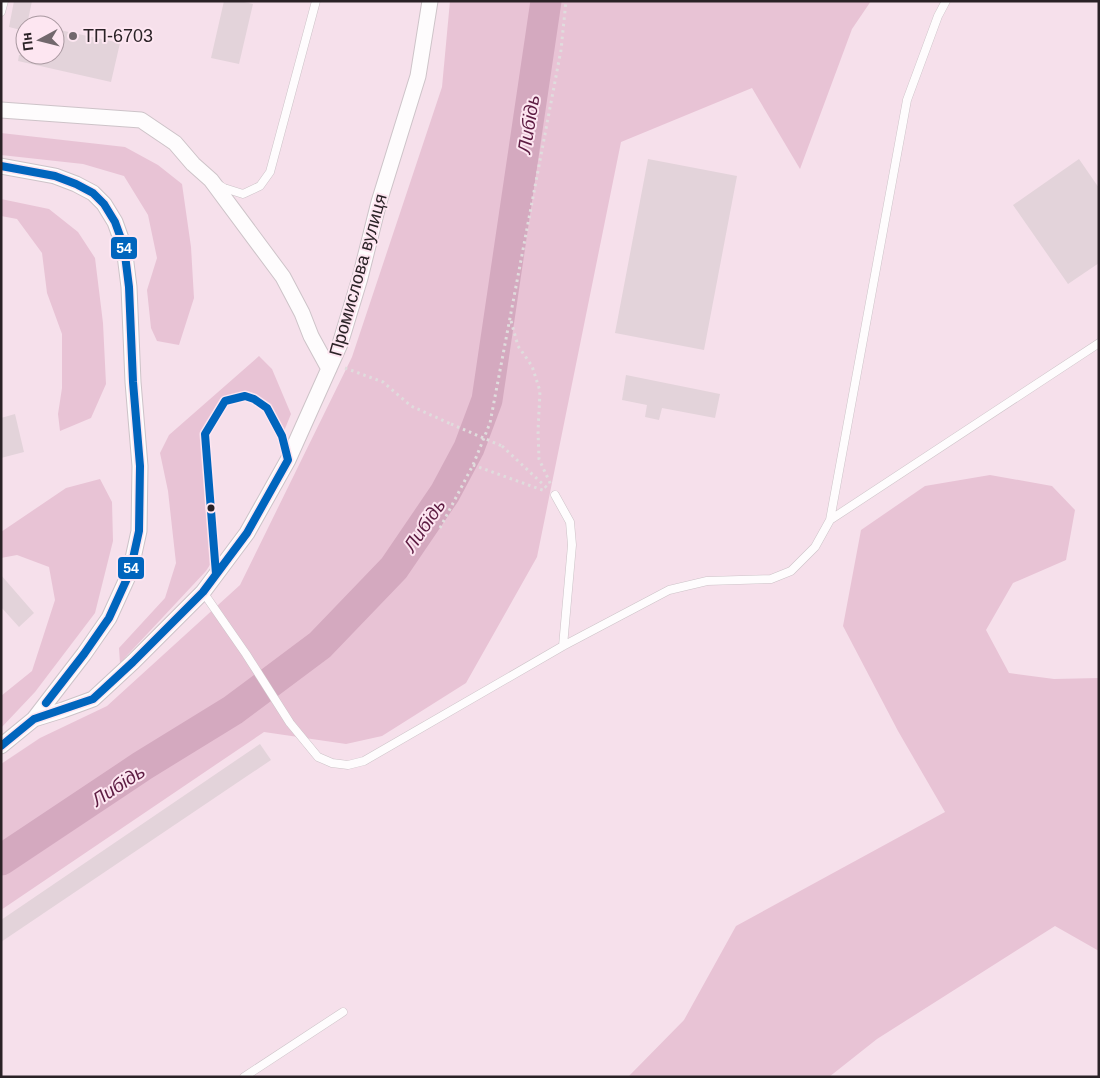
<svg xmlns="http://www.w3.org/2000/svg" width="1100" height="1078" font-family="Arial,sans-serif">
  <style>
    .built { fill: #f6e0eb; fill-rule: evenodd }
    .forest { fill: #e8c3d5 }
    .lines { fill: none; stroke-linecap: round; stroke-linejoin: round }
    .river { stroke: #d4a9bf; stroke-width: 31 }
    .building { fill: #e3d3da }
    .service-casing { stroke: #cdc3c8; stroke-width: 9 }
    .minor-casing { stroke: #cdc3c8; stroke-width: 17 }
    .path { stroke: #e0dcdd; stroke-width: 3; stroke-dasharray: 2.5 4; stroke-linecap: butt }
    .service { stroke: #fefcfd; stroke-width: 8 }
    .minor { stroke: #fefcfd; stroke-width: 15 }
    .path-bridge { stroke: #e0dcdd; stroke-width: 3; stroke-dasharray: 2.5 4; stroke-linecap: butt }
    .bus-1-casing { stroke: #fde6f1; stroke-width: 11 }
    .bus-1 { stroke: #0065bd; stroke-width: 8 }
    .poi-dot { fill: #72686d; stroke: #fde6f1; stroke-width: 2 }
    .bus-dot { fill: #2a2226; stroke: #fde6f1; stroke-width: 2 }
    .labels { text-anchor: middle; stroke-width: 4; stroke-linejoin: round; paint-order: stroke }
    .poi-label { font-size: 18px; fill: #2a2226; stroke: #fde6f1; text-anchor: start }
    .street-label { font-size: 18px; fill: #2a2226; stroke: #fde6f1 }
    .water-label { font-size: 19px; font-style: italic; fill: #5d1c42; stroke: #fde6f1 }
    .line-badge { stroke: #fde6f1; stroke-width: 2 }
    .badge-label { font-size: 14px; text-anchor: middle; font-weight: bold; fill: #fff }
  </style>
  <rect width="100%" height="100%" fill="#f8ebf1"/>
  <!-- built -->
  <path class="built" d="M1,1H1099V1077H1ZM25,25H55V55H25Z"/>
  <!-- forest -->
  <path class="forest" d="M450,1H871L852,29L800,169L752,88L621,142L537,557L466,683L382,736L346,744L264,732L1,910V764L40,738L107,706L240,585L352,357L442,87Z
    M1,133L125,147L158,165L182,184L191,247L194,298L179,345L157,341L151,328L147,290L157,258L148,215L124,176L83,164L1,155Z
    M1,199L49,209L78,232L95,258L103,323L106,384L91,418L60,431L58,414L62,388V334L47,293L42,253L17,219L1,216Z
    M259,356L272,369L291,414L282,436L267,408L245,396L225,402L205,434L215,557L206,571L120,663L119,648L165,598L176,563L168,491L160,453L169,435Z
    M990,475L1052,486L1075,510L1066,560L1013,583L986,630L1009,673L1054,679L1099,678V951L1055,926L877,1039L829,1077H628L684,1020L736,926L945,812L898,731L843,626L861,530L925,486Z
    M100,479L112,502L113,541L95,613L35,692L1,728V696L32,671L55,600L49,567L17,555L1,558V532L66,488Z"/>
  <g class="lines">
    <!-- river -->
    <path class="river" d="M1,860L142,766L233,710L320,645L394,568L445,493L469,448L487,400L546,1"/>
  </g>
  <!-- building -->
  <path class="building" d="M14,1H32L27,25H25V31L9,27Z
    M224,1H240L253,4L239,64L211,58Z
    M55,29L120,43L111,82L18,61L19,55H55Z
    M648,159L737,176L704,350L615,333Z
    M1079,159L1099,188V263L1068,284L1013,205Z
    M626,375L720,394L715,418L662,408L659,420L645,417L647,405L622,400Z
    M15,414L24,452L1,458V418Z
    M1,575L34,613L19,627L1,607Z
    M260,744L271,760L1,942V920Z"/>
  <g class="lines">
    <defs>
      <path id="service" d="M1,12L4,1
        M219,185L224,188L243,194L260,186L270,172L316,1
        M555,495L570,522L572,545L563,646
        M830,520L1099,343
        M216,571L205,434L225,401L245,396L254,399L267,408L282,436L287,456
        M203,592L246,654L290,723L318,757L332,763L348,765L364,761L563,646L669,590L707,581L771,579L791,571L815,547L830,520L907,100L938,16L946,1
        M244,1077L343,1012"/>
      <path id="minor" d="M1,110L141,120L175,143L193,164L211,180L283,277L302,313L311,336L329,369
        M1,166L55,176L76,184L93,193L104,204L115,222L124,247L129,287L133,382L140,466L139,531L130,572L109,618L84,654L34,719
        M1,746L34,719L63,710L93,699L133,662L203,592L247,533L288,460L340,344L360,278L379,202L418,76L430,1"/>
    </defs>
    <!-- service casing -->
    <use href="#service" class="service-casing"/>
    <!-- minor casing -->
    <use href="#minor" class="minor-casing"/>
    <!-- path -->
    <path class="path" d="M511,321L518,346L532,366L540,391L538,431L539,459L551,485
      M345,368L383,382L411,406L451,424
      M502,446L547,488
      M473,465L545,491
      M440,528L473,465L490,423L561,50L566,1"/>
    <!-- service -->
    <use href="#service" class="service"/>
    <!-- minor -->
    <use href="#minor" class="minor"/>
    <!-- path-bridge -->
    <path class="path-bridge" d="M451,424L502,446"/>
    <defs>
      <path id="bus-1" d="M1,166L55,176L76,184L93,193L104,204L115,222L124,247L129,287L133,382L140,466L139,531L130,572L109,618L84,654L46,703
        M1,746L34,719L93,699L133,662L203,592L247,533L288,460L282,436L267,408L254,399L245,396L225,401L205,434L216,574"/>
    </defs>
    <!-- bus-1 casing -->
    <use href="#bus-1" class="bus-1-casing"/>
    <!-- bus-1 -->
    <use href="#bus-1" class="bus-1"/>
  </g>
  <!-- markers -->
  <circle class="poi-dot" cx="73" cy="36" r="5"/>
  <circle class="bus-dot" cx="211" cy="508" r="4.5"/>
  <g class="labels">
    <!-- poi labels -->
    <g class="poi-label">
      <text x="83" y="42">ТП-6703</text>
    </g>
    <!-- street labels -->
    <g class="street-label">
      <text transform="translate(358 275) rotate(-74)" y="6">Промислова вулиця</text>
    </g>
    <!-- water labels -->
    <g class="water-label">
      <text transform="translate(528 124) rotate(-81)" y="7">Либідь</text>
      <text transform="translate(424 525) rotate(-56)" y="7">Либідь</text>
      <text transform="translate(118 785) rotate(-33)" y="7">Либідь</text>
    </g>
  </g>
  <g class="line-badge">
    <rect x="110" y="236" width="28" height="24" rx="5" fill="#0065bd"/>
    <rect x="117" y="556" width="28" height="24" rx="5" fill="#0065bd"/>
  </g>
  <g class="badge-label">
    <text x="124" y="253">54</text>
    <text x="131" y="573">54</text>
  </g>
  <!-- border -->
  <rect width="1100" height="1078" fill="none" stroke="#2a2226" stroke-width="5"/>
  <!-- north arrow -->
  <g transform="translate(40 40) rotate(263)"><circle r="24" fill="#fde6f1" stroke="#a998a0"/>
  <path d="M0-4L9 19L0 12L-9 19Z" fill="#72686d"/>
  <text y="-8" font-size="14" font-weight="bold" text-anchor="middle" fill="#2a2226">Пн</text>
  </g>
</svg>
